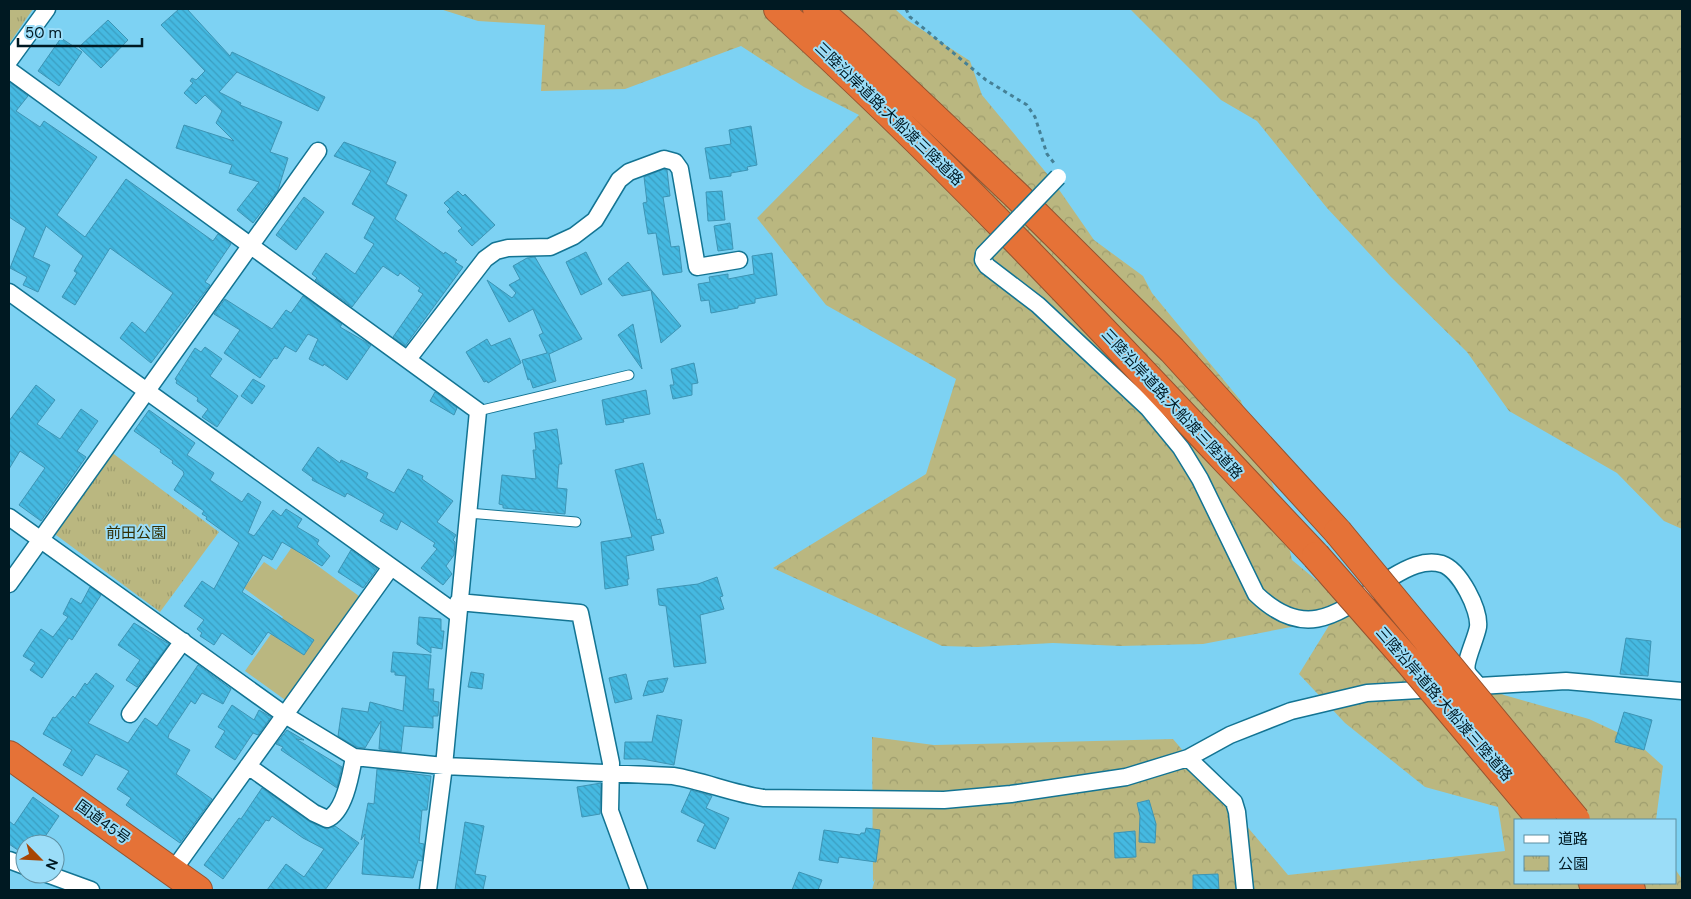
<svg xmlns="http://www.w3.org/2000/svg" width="1691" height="899" font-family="'DM Sans','Noto Sans JP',sans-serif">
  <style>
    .grass { fill: #bab780 }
    .forest { fill: url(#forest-crowns) }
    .park { fill: url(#park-tufts) }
    .building { fill: url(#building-back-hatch); stroke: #3d94b4 }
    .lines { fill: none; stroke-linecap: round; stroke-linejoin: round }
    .lane-casing { stroke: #137493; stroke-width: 11 }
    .street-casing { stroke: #137493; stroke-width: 19 }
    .highway-casing { stroke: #955330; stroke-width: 30 }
    .path { stroke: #458096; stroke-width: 3; stroke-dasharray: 4 4; stroke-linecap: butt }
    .lane { stroke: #fff; stroke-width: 9 }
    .street { stroke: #fff; stroke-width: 16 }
    .highway { stroke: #e57237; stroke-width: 28 }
    .street-bridge-casing { stroke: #137493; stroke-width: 19; stroke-linecap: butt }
    .highway-bridge-casing { stroke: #955330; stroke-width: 30; stroke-linecap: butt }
    .street-bridge { stroke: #fff; stroke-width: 16 }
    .highway-bridge { stroke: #e57237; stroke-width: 28 }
    .labels { text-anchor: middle; stroke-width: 4; stroke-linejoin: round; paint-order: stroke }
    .street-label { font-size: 15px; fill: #001922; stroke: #9bddf8 }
    .park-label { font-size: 15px; fill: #322f05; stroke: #9bddf8 }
  </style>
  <defs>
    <pattern id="forest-crowns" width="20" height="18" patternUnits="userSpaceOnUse" patternTransform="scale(1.25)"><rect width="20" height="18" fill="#bab780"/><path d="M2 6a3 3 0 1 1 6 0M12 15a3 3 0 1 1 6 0" fill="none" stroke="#9e9d6e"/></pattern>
    <pattern id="park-tufts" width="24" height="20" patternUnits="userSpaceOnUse" patternTransform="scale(1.25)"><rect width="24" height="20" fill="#bab780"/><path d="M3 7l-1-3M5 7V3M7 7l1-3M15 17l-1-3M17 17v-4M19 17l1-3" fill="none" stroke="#9e9d6e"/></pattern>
    <pattern id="building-back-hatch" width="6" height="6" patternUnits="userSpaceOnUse" patternTransform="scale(1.25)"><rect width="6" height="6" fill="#45b9e1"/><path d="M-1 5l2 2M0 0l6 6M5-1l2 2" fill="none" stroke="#3b9ec1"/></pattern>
  </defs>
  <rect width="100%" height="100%" fill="#7dd2f3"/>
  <!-- grass -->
  <path class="grass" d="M292,547L363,599L288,702L245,671L283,617L244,588L264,562L276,570Z"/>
  <!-- forest -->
  <path class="forest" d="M440,9H895L907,20L970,61L982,95L1053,181L1094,240L1143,276L1152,293L1241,401L1278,499L1292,560L1327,589L1412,627L1447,670L1504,695L1589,719L1634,740L1663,766L1656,820H1515V883H1675V869L1682,879V890H872L875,879L873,882L872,737L934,745L1173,739L1288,875L1505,851L1498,807L1425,787L1345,723L1299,674L1333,619L1203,644L1120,646L1053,643L977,647L942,646L773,568L926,474L956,379L826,305L757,218L859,115L804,87L741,46L625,89L541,91L545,25L478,21Z
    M1130,9H1682V529L1664,521L1617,473L1509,411L1467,352L1391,277L1327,208L1257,121L1221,100Z"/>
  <!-- park -->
  <path class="park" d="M9,9H33L9,44Z
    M111,452L219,532L160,612L52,532Z"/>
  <!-- building -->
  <path class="building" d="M179,9H187L230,56L232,52L325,97L318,111L237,72L219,92L241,103L240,105L282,122L270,152L288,158L278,190L253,223L237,210L259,182L229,173L232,165L176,148L184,125L234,141L216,123L222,111L205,95L196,104L184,93L193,83L190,81L192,78L196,80L205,71L161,25Z
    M108,20L128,40L101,68L79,47Z
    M61,38L82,52L59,86L38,71Z
    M9,82L28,96L16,111L40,127L44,121L97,157L57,215L85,237L126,179L213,241L218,234L231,244L205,282L210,285L151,363L120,338L132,322L145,333L173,293L110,248L75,305L62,297L77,273L74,271L83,256L46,226L33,257L50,265L38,292L23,285L27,277L10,268L26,228L9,217Z
    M751,126L757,165L747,167L748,170L731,173V176L710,179L705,148L731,144L729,130Z
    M344,142L396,162L386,184L407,195L395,219L444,254L445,252L457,260L455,262L463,267L405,346L393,337L423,294L418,291L420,288L400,273L398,276L383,266L352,307L315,280L317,278L312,274L326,253L355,274L374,244L364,238L375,217L352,204L371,171L334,156Z
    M664,169L667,170L670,196L663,197L671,247L679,246L682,272L663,275L656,233L648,234L643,203L647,202L644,177Z
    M458,191L463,196L465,194L495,225L472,246L458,231L462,228L447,212L450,209L444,203Z
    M722,191L725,220L708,221L706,192Z
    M304,197L324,212L296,250L276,235Z
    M730,223L733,249L718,251L714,226Z
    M586,252L602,284L581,295L566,262Z
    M772,253L777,295L755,299V303L738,306V308L711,313L709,300L701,301L698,284L710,282L709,277L728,274V279L754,274L752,256Z
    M535,257L582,339L549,354L556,381L533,388L530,379L528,380L522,360L547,353L539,335L543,333L533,309L509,322L487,280L512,298L516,293L509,285L520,279L513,266L527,258Z
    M628,262L681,326L661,343L651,290L622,296L608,279Z
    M303,296L342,324L340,327L371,345L347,380L324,364L323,366L309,359L318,339L308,334L296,352L285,346L277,359L274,358L260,378L224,353L240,330L214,314L225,299L272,329L286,310L291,313Z
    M633,324L642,369L618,335Z
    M510,338L521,363L488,383L487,381L484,382L466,352L487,339L491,346Z
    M205,347L222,359L210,376L238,396L217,427L202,417L208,409L197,401L198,398L176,383L177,381L175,379L195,348L201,352Z
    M694,363L698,383L692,384V395L673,399L670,385H674L671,369Z
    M253,379L265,386L252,404L241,396Z
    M36,385L55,400L37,424L60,439L81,409L98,421L77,451L86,457L41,521L19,505L45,468L20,451L9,469V421Z
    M646,390L650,414L623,419L624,422L606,425L602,400Z
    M435,392L457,408L454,415L430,401Z
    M149,410L195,443L187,455L214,473L210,480L242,502L248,493L261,502L248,533L254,536L273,510L281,516L286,509L302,519L297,527L319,540L317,544L330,556L322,566L282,542L272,560L263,555L242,592L314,640L304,655L268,632L252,655L222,633L214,645L200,636L202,633L197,629L204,620L184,606L202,581L214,589L239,543L206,519L207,517L202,514L204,511L174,490L184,474L183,471L172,463L173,461L160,452L161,450L134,431Z
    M557,429L562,464H559L557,488L567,489L565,514L503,508V505L499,504L502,475L536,479L533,450H536L534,433Z
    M318,447L340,463L341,460L368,473L366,478L394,493L408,469L423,476L422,479L453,501L437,522L456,535L453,540L455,542L454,555L446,566L452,574L443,585L421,568L437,549L433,546L435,543L401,521L397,530L380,521L384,514L347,493L345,497L312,480L313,478L302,470Z
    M643,463L657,520L660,519L664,533L651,536L654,550L626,556L629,579H627L628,585L605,589L601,542L632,537L615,470Z
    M351,550L377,569L363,588L338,572Z
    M717,577L723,596L720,597L724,609L700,615L706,663L674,667L666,606L659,605L657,589L698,584Z
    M90,587L101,595L72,640L69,638L42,678L30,670L35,663L23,656L41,629L53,637L68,617L63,614L71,598L81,604Z
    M419,617L441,619V631H444L442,649L431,647V653L417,644Z
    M134,623L169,644L137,687L126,680L140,660L118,645Z
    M1626,638L1651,641L1648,676L1620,674Z
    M393,652L431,655L428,689H434L433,701L439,702L438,716H433V728L404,726L401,752L379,749L381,721L365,748L356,747L338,736L342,708L368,712L370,702L403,711L406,676L395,675V672H391Z
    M198,665L231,689L223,704L202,693L195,704L191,701L169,734L168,738L190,750L176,774L212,799L180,843L126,805L131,798L117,789L129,771L96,754L82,776L63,765L72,750L43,734L53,717L55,718L73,696L75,698L85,683L87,685L96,673L114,686L88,723L128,743L145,718L157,726Z
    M471,672L484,674L482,689L468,687Z
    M626,674L632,699L615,703L609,678Z
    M668,678L663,692L643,696L648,681Z
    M232,705L254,720L259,710L271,717L258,735L253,733L235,760L215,747L225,731L218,727Z
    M1624,712L1652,720L1644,750L1615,742Z
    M657,715L682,720L674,765L642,759H624L625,742H652Z
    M287,730L304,740L296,739L342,767L337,788L281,750L283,747L276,744Z
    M377,769L431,776L427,810H422L419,843L424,844L422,861L418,860L413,878L362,874L365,834L361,840L368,803L374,804Z
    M601,783L600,814L582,817L577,787Z
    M262,788L310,822L327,829L335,826L359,843L325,890H267L286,864L304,877L324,849L303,838L272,816L269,821L266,820L223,879L204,865L239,818L241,819Z
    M691,790L712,796L706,808L729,818L715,849L697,841L705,824L681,812Z
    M33,797L59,816L40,844H25V855L9,844V821L14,825Z
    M1149,800L1156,824L1155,843L1139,842L1140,816L1137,803Z
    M465,822L484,826L475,874L486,876L483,890H455Z
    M866,828L880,830L876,862L839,857L838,863L819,860L824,830L860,835L861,833H865Z
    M1135,831L1136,857L1115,858L1114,833Z
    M799,872L822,880L818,890H792Z
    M1218,874L1219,890H1193V875Z"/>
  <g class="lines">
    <defs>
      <path id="lane" d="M478,411L629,375
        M468,513L576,522"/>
      <path id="street" d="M9,61L47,9
        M9,70L478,411L444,766L428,890
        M984,254L983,260L987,266L1038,305L1148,408L1181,448L1200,479L1256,594C1309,645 1343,609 1392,577C1407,568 1424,559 1442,564C1460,570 1480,610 1478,627C1476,639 1464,662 1467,671C1468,675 1473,679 1476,683
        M9,292L457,614
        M408,359L485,259L496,251L508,248L550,247L574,236L595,220L619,180L629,172L664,159L675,162L680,169L697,267L739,260
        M9,517L285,715L354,757L444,766L673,776C704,781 733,794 764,798L944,800L1011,794L1126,777L1188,758L1230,735L1291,711L1367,693L1436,689
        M9,584L318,151
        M458,602L580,613L611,763L610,811L639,890
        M1462,687L1566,681L1682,691
        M130,714L183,641
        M1188,758L1234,802L1237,812L1245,890
        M248,766L314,813L327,819C345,812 351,773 354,757
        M9,860L25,866
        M172,872L391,567
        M47,874L91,890"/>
      <path id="highway" d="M778,9C968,181 1140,370 1316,556
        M817,9L851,39L1016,195L1172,350L1338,532
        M9,755L198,890
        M1593,883L1599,890
        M1625,883L1631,890"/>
    </defs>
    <!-- lane casing -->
    <use href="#lane" class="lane-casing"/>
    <!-- street casing -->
    <use href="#street" class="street-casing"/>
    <!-- highway casing -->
    <use href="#highway" class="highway-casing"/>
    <!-- path -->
    <path class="path" d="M906,9L910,17L986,80L1027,105L1035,117L1047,154L1054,163"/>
    <!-- lane -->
    <use href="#lane" class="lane"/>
    <!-- street -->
    <use href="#street" class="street"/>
    <!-- highway -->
    <use href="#highway" class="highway"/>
    <defs>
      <path id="street-bridge" d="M984,254L1058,177"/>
      <path id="highway-bridge" d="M1338,532L1576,820
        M1316,556L1410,663L1542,820"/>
    </defs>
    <!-- street-bridge casing -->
    <use href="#street-bridge" class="street-bridge-casing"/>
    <!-- highway-bridge casing -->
    <use href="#highway-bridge" class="highway-bridge-casing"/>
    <!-- street-bridge -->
    <use href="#street-bridge" class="street-bridge"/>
    <!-- highway-bridge -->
    <use href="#highway-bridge" class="highway-bridge"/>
  </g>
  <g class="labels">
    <!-- street labels -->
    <g class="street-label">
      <text transform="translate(889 114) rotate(44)" y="5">三陸沿岸道路;大船渡三陸道路</text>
      <text transform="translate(1172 404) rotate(47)" y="5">三陸沿岸道路;大船渡三陸道路</text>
      <text transform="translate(1444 704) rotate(49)" y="5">三陸沿岸道路;大船渡三陸道路</text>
      <text transform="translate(103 822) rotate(36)" y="5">国道45号</text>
    </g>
    <!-- park labels -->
    <g class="park-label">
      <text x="136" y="538">前田公園</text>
    </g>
  </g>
  <!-- border -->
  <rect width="1691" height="899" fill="none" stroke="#001922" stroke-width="20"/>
  <!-- legend -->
  <rect x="1514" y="819" width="162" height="65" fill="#9bddf8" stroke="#5d8fa2"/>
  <rect x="1524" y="835" width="25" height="8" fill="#ffffff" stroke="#5d8fa2"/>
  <text x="1558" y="844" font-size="15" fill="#001922">道路</text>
  <rect x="1524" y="856" width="25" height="15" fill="url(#park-tufts)" stroke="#5d8fa2"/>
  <text x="1558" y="869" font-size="15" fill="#001922">公園</text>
  <!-- north arrow -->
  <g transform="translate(40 859) rotate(114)"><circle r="24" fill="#9bddf8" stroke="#5d8fa2"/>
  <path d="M0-4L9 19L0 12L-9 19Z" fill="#a74503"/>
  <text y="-8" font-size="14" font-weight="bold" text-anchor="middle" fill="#001922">N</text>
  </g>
  <!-- scale -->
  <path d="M18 38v8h124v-8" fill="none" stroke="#001922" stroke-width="2.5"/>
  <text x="25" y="38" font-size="15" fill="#001922" stroke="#9bddf8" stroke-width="4" paint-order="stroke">50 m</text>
</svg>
